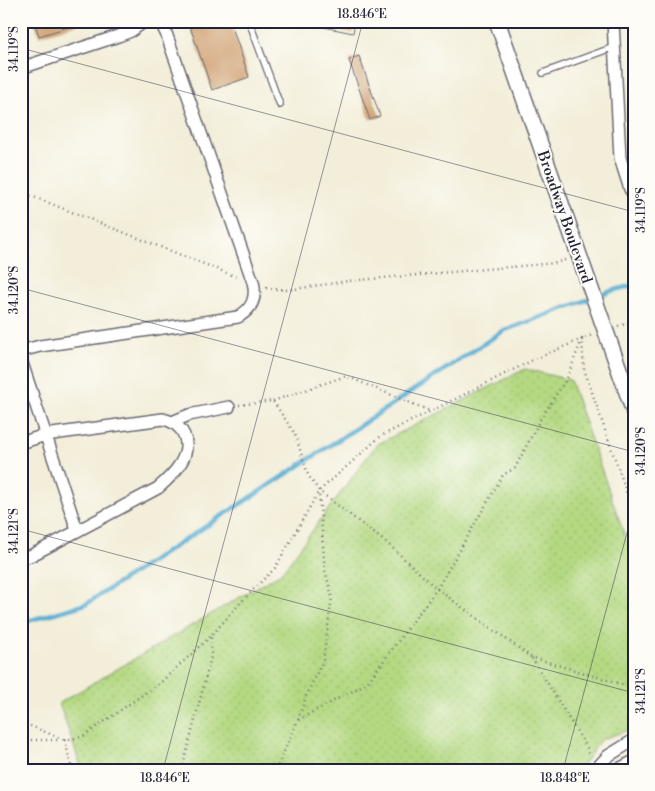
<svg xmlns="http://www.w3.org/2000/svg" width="655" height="791" font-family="'Libre Bodoni',serif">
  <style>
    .grass { fill: url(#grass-dots); stroke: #6b7e5e }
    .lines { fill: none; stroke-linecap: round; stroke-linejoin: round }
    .stream { stroke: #55add2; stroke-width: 4.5 }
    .building { fill: #d0a273 }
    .lane-casing { stroke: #6b6972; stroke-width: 8 }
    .street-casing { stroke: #6b6972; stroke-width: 14 }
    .secondary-casing { stroke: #6b6972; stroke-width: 18 }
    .path { stroke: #6b6972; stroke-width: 2.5; stroke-dasharray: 1 4; stroke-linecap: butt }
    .lane { stroke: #fff; stroke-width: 5.5 }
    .street { stroke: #fff; stroke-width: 11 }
    .secondary { stroke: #fff; stroke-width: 15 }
    .ticks { fill: none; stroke: #22223b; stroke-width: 1; stroke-opacity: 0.45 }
    .labels { text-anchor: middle; stroke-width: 4; stroke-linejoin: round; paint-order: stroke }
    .street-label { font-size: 15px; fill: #22223b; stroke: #fdfcf7 }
    .neatline { fill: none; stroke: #22223b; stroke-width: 2 }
    .ticks-label { font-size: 12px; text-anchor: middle; fill: #22223b }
  </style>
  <defs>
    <pattern id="grass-dots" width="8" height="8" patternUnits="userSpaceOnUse" patternTransform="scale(1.25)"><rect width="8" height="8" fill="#b4d982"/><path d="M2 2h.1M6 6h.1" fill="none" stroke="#9aba71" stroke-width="1.8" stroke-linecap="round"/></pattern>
  </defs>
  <rect width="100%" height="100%" fill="#fdfcf7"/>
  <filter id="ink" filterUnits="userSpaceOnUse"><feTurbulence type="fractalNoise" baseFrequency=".02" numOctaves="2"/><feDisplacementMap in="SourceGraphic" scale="10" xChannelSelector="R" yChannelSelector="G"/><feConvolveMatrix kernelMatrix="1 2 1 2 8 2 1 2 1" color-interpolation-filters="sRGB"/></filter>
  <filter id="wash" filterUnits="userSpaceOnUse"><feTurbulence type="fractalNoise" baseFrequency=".0096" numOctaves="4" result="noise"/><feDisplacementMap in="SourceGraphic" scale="20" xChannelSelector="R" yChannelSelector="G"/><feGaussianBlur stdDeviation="1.12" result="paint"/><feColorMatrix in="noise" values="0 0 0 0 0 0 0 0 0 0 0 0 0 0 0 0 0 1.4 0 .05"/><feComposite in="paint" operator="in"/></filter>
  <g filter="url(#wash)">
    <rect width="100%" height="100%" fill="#f3eed9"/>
    <!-- grass -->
    <path class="grass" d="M525,369L570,380L634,562V728L600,740L580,770H82L59,703L281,573L376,445Z"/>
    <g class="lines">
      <!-- stream -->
      <path class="stream" d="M21,623L86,604L305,462L503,331L611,291L634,285"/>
    </g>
    <g id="blocks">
      <!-- building -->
      <path class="building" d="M34,21H85V22L39,36Z
        M188,21H230L249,77L212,90Z
        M304,21H355L353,33L304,23Z
        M359,56L380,116L370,120L349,60Z"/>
    </g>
  </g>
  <g filter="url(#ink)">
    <use href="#blocks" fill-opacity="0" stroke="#6b6972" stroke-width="1"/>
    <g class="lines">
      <defs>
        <path id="lane" d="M249,21L280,105
          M543,73L614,47"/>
        <path id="street" d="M613,21L620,158L630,189L634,195
          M21,68L118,36L131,31L145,21
          M21,351L40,346L238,317C252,309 257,298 253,282L166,33L160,21
          M21,360L77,530
          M172,422L189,415L229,407
          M21,443L45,435L163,419C172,421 180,426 184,435C193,456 172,476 158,488L32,555L21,559
          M595,770L608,756L634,740
          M617,770L634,761"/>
        <path id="secondary" d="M497,21L634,412"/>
      </defs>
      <!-- lane casing -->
      <use href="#lane" class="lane-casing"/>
      <!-- street casing -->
      <use href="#street" class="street-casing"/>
      <!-- secondary casing -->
      <use href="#secondary" class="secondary-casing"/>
      <!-- path -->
      <path class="path" d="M21,192L237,277
        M266,288L288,290L348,281L555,263L565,260
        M618,326L634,322
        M273,401L346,376L430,411
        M239,405L273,401L295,434L308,475L319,491L388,544L437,589L531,657L634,688
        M532,658L587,748L590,757
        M298,720L306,696L323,661L332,597L325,570L319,493
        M21,722L65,740
        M21,740H61
        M72,770L65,740L82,737L161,682L211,636L242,601L275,568L319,491L381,436L533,360L582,339L584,369L634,514
        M182,770L211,657V636
        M276,770L298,720L367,683L437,589L503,475L515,468L540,420L567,378L582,339L592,335"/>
      <!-- lane -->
      <use href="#lane" class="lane"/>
      <!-- street -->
      <use href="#street" class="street"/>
      <!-- secondary -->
      <use href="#secondary" class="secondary"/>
    </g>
  </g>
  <!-- ticks -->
  <path class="ticks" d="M21,48L634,212M21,288L634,452M21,529L634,693M163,770L363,21M563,770L634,507"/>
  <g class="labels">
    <!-- street labels -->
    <g class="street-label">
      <text transform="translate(565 217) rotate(71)" y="5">Broadway Boulevard</text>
    </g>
  </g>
  <!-- margin -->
  <rect width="655" height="791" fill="none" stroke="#fdfcf7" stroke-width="55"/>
  <rect x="28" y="28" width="600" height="736" class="neatline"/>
  <g class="ticks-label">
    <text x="362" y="18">18.846°E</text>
    <text transform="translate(14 49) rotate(-90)" y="4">34.119°S</text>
    <text transform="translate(641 210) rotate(-90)" y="4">34.119°S</text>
    <text transform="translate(14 290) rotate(-90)" y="4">34.120°S</text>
    <text transform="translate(641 451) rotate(-90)" y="4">34.120°S</text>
    <text transform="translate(14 531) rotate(-90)" y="4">34.121°S</text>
    <text transform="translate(641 691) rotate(-90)" y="4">34.121°S</text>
    <text x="165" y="782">18.846°E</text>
    <text x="565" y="782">18.848°E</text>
  </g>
</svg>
